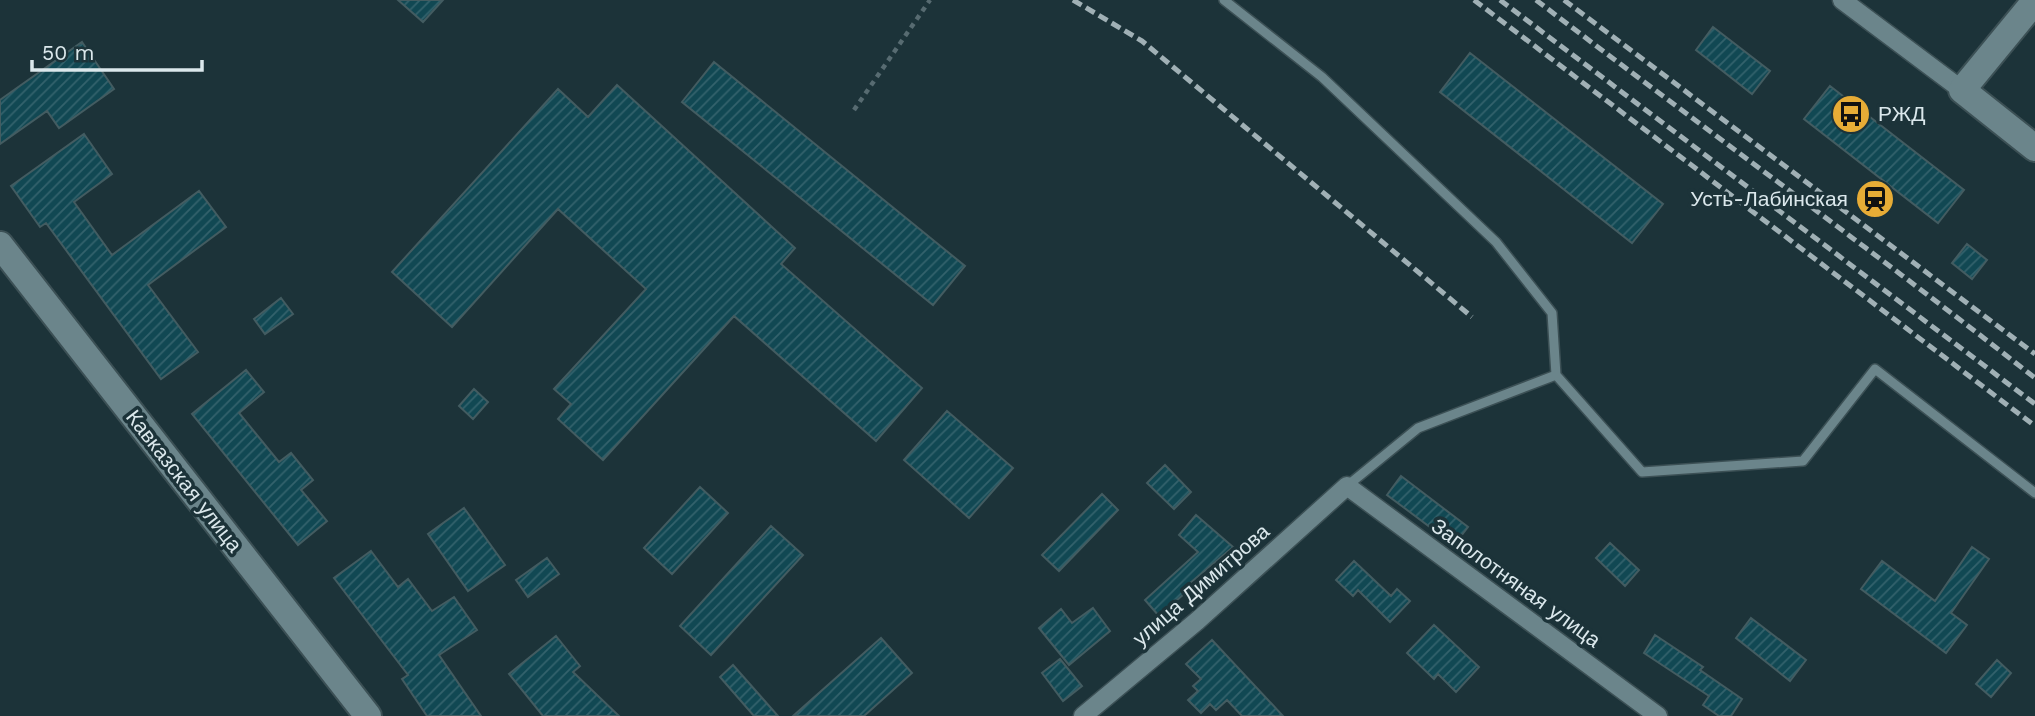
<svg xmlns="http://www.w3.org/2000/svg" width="2035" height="716" font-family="'Work Sans',sans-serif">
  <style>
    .building { fill: url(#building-hatch); stroke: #435c61; stroke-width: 2 }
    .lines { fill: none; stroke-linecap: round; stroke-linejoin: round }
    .lane-casing { stroke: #3c5055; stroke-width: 12 }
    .street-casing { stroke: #3c5055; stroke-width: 21 }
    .secondary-casing { stroke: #3c5055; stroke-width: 30 }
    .path { stroke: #576b71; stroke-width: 4.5; stroke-dasharray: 5 5; stroke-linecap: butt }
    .lane { stroke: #6b858b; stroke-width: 9 }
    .street { stroke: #6b858b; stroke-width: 18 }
    .secondary { stroke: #6b858b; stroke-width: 26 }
    .rail { stroke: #a0b0b5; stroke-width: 5; stroke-dasharray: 10 5; stroke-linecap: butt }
    .labels { text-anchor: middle; stroke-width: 7; stroke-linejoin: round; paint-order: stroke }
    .poi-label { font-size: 21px; fill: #dbe8ec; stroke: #1c3339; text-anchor: start }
    .street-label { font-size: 21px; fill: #dbe8ec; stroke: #1c3339 }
  </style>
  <defs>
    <pattern id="building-hatch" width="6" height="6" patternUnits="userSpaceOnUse" patternTransform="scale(1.75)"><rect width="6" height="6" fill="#114853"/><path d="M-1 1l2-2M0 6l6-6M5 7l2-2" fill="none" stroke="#33626c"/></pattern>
  </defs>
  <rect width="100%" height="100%" fill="#1c3339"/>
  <!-- building -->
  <path class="building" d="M398,0H443L423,22Z
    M1713,27L1770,71L1752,94L1696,50Z
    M82,42L114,89L59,128L47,111L0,144V100Z
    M1470,53L1663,204L1632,243L1440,92Z
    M714,62L965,266L933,305L682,102Z
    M617,85L795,248L781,264L922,388L876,441L734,316L603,460L558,419L571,404L554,389L646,289L558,209L452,327L392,272L558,89L588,117Z
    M1830,86L1964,190L1938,223L1804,119Z
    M84,134L112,174L74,202L112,255L199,191L226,227L148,285L198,352L161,379L46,223L40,227L11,186Z
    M1967,244L1987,260L1972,279L1952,263Z
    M281,298L293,314L265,334L254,319Z
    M246,370L264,392L239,413L279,462L291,453L313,480L301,490L327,521L298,545L192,414Z
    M474,389L488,402L473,419L459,406Z
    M947,411L1013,468L969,518L904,460Z
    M1165,465L1191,492L1174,509L1147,483Z
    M1401,476L1468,527L1454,545L1387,495Z
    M700,487L728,513L672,574L644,548Z
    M1102,494L1118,510L1059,571L1042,555Z
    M464,508L505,565L468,591L428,534Z
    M1196,515L1233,547L1190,583L1193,586L1159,616L1145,600L1198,552L1179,535Z
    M771,526L803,555L711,655L680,626Z
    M1610,543L1639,570L1625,586L1596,558Z
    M1972,547L1989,559L1951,613L1967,625L1946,653L1861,589L1882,561L1935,601Z
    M371,551L398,587L408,579L432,611L454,597L477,630L439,655L481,716H427L402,679L408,675L334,578Z
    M547,558L559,574L528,597L516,580Z
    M1354,561L1391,596L1397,589L1410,601L1390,622L1358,590L1353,596L1336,580Z
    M1093,608L1110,631L1069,665L1039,628L1061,609L1072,623Z
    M1751,618L1806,660L1790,681L1736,638Z
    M1434,625L1479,667L1456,692L1438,674L1434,679L1407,653Z
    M1655,635L1703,667L1700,670L1742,699L1731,716H1719L1703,705L1709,696L1644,653Z
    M556,636L580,666L573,672L619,716H543L509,674Z
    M881,638L912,673L864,716H793Z
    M1212,640L1283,716H1242L1227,700L1216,710L1210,704L1201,713L1188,700L1198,691L1193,686L1201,679L1186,664Z
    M1060,659L1082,686L1063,701L1042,673Z
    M1997,660L2011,673L1991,697L1976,684Z
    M733,665L778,716H754L720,677Z"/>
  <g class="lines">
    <defs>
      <path id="lane" d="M1224,0L1322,77L1496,242L1552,313L1556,375
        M1347,486L1418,428L1556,375L1642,472L1803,461L1875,369L2035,493"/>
      <path id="street" d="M1842,0L1962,90
        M1083,716L1197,621L1347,486L1658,716"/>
      <path id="secondary" d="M2035,1L1962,90L2035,148
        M0,245L368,716"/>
    </defs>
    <!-- lane casing -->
    <use href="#lane" class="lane-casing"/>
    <!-- street casing -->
    <use href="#street" class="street-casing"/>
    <!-- secondary casing -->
    <use href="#secondary" class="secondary-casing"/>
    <!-- path -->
    <path class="path" d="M854,110L930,0"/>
    <!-- lane -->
    <use href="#lane" class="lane"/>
    <!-- street -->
    <use href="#street" class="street"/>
    <!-- secondary -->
    <use href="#secondary" class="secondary"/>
    <!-- rail -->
    <path class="rail" d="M1073,0L1142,41L1472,317
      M1474,0L2035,426
      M1500,0L2035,404
      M1536,0C1702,127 1871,249 2035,378
      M1564,0L2035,354"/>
  </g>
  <!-- icons -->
  <defs>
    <symbol id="bus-disc" viewBox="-11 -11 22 22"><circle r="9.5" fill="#e7ac36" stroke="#1c3339"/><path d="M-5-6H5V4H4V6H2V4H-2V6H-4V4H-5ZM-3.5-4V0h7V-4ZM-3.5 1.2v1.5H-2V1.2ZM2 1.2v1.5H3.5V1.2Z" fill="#111"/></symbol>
    <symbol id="station-disc" viewBox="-11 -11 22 22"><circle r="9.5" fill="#e7ac36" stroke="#1c3339"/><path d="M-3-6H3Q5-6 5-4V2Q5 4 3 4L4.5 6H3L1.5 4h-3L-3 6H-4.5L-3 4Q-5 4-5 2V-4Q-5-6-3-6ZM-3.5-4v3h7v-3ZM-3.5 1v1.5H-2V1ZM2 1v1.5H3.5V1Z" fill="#111"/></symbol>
  </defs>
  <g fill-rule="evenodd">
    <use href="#bus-disc" x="1829" y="92" width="44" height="44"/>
    <use href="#station-disc" x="1853" y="177" width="44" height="44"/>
  </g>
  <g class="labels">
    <!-- poi labels -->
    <g class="poi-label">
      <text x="1878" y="121">РЖД</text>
      <text x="1848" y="206" text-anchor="end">Усть-Лабинская</text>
    </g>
    <!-- street labels -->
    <g class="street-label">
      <text transform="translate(184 481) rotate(52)" y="7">Кавказская улица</text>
      <text transform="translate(1516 583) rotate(36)" y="7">Заполотняная улица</text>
      <text transform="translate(1201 585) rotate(-41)" y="7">улица Димитрова</text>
    </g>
  </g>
  <!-- scale -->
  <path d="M32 60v10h170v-10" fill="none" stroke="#dbe8ec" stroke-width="3.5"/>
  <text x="42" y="60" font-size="21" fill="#dbe8ec" stroke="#1c3339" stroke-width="5" paint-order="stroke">50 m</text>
</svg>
